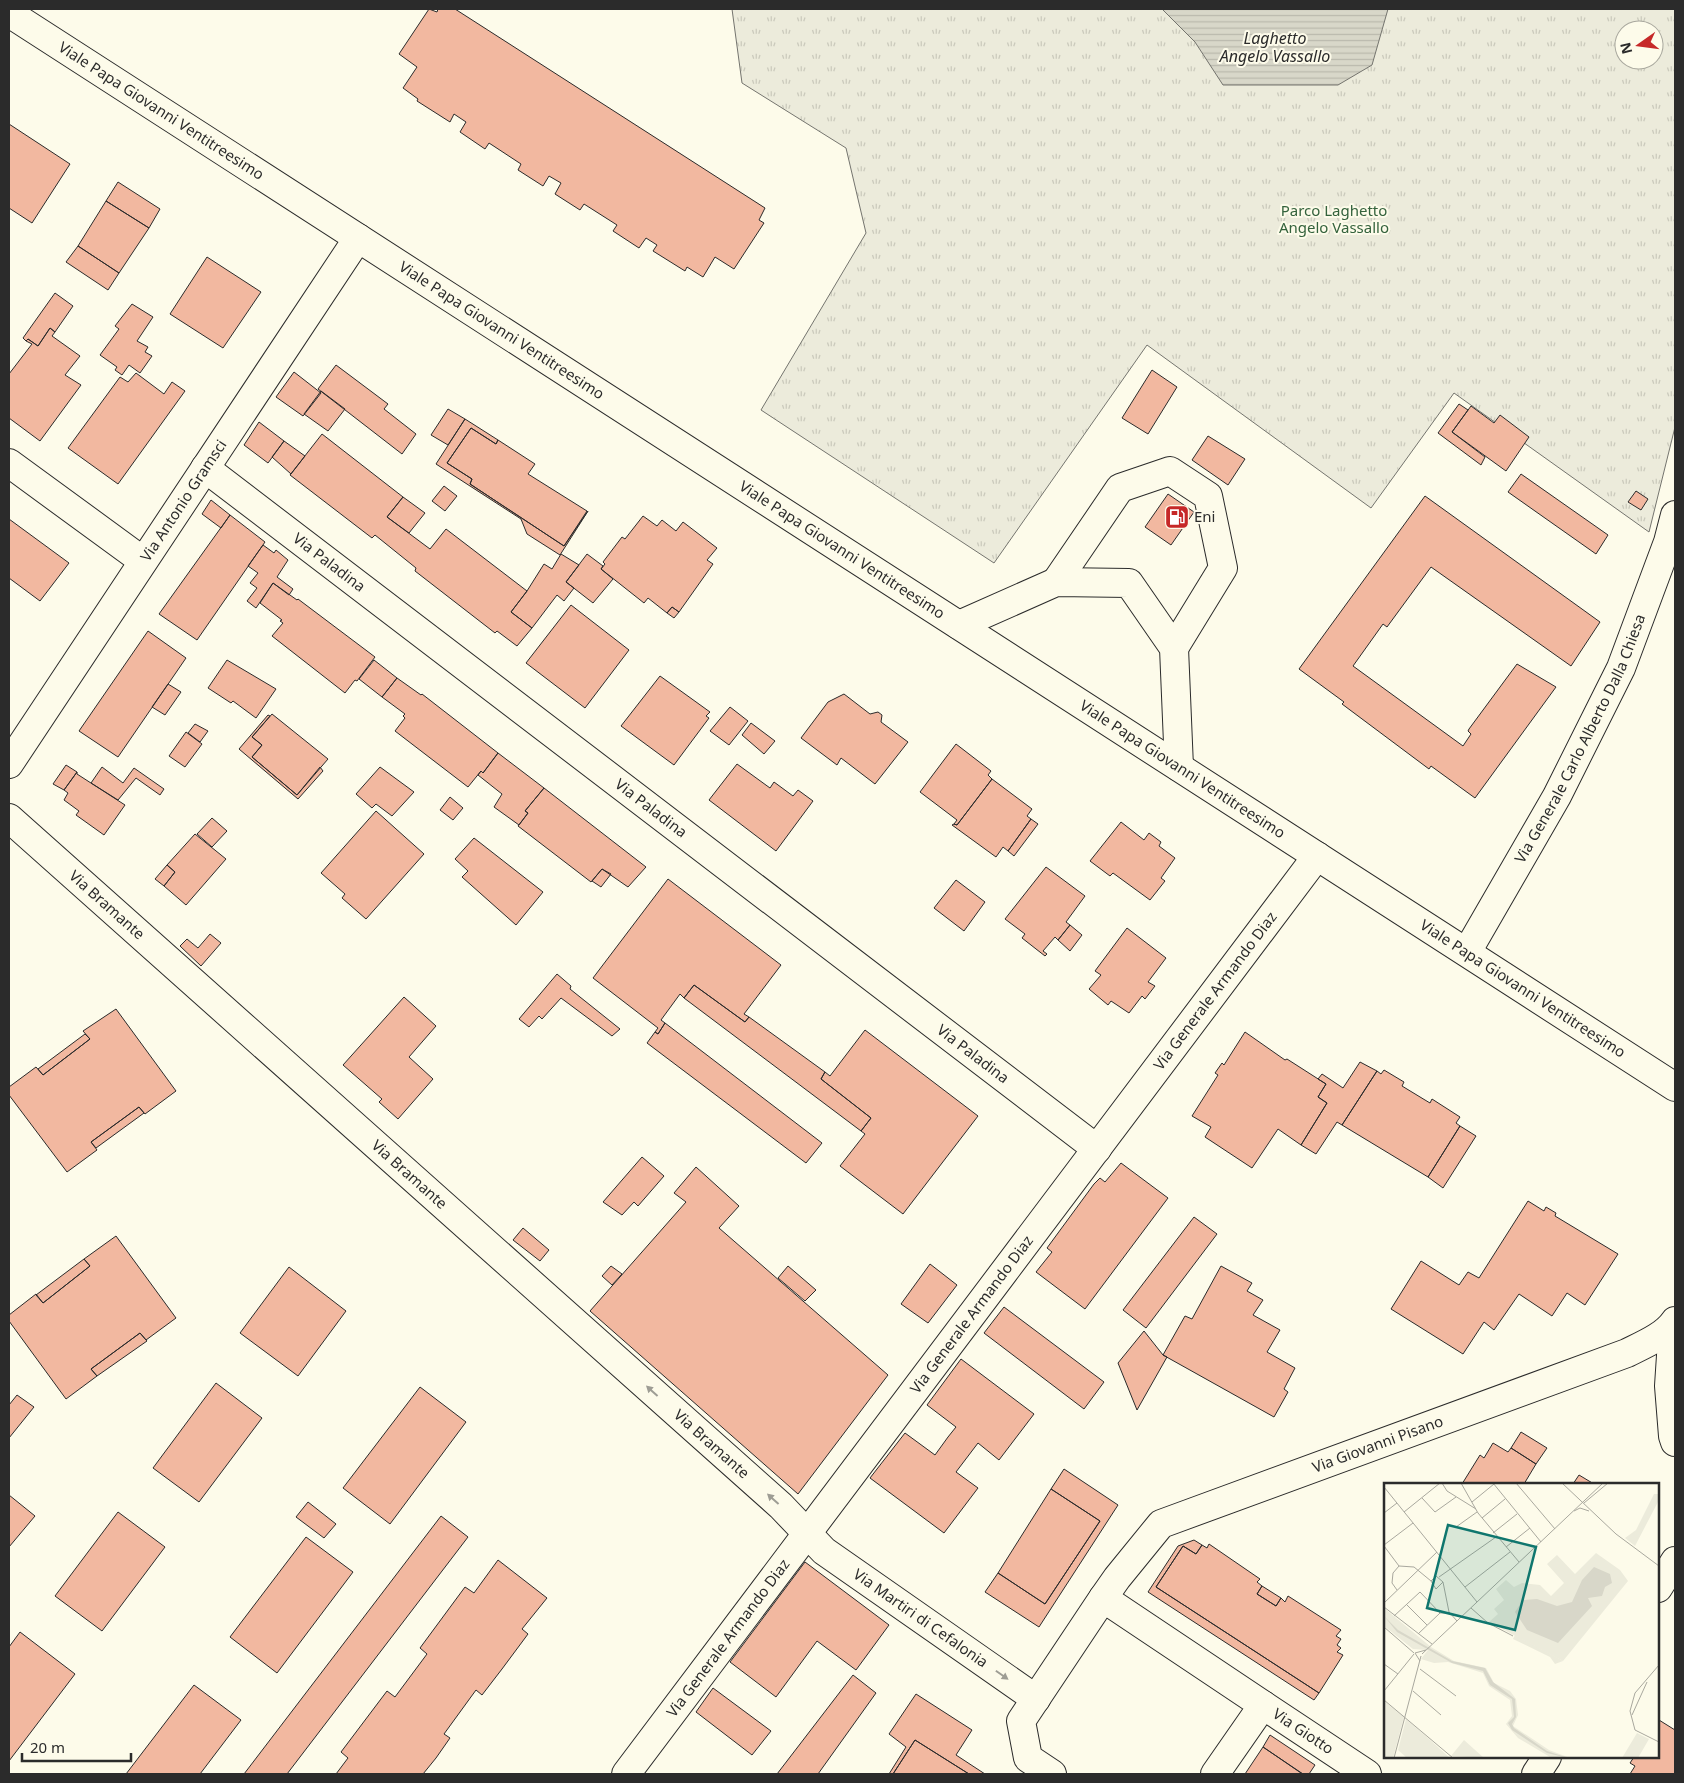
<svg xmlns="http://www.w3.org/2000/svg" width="1684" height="1783" font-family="'Noto Sans',sans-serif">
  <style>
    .park { fill: url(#park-tufts); stroke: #74746e; fill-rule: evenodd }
    .water { fill: url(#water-rules); stroke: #74746e }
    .building { fill: #f2b8a0; stroke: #2b2b2b }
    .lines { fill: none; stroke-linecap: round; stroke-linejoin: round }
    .minor-casing { stroke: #2b2b2b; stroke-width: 30 }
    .minor { stroke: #fdfbea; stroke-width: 28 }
    .oneway { fill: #9e9d94 }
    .labels { text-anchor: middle; stroke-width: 4; stroke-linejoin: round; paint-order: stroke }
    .street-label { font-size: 15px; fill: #2b2b2b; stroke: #fdfbea }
    .park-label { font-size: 15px; fill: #34623c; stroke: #fdfbea }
    .poi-label { font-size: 15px; fill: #2b2b2b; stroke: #fdfbea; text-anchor: start }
    .water-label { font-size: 16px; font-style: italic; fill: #2b2b2b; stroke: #fdfbea }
    .inset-road { fill: none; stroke: #a9a89e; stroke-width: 1 }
    .view { fill: #0f766e; fill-opacity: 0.15; stroke: #0f766e; stroke-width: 2.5 }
    .inset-edge { fill: none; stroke: #2b2b2b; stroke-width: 2.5 }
  </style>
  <defs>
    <pattern id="park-tufts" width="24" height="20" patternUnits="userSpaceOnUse" patternTransform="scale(1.25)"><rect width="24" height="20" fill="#ecebdb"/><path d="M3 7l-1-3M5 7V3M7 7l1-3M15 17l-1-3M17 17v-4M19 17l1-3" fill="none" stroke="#cbcabc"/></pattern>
    <pattern id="water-rules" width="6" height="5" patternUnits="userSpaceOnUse" patternTransform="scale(1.25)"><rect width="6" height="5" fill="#d8d7c9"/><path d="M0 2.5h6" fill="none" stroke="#bab9ad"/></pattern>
  </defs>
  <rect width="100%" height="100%" fill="#fdfbea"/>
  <!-- park -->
  <path class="park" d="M732,9H1675V427L1649,532L1454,393L1371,508L1147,345L994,563L761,410L866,233L846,148L742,83ZM1624,30H1654V60H1624Z"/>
  <!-- water -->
  <path class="water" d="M1162,9H1388L1372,65L1338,85H1223L1195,42Z"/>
  <!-- building -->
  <path class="building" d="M429,9L437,12L438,9H455L765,208L759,220L764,223L734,269L715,257L703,277L687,267L685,271L653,251L657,245L646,238L639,248L613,231L617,225L584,204L580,210L555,194L561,183L549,176L543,186L518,170L521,164L489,143L485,149L460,132L466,122L454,114L450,122L417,101L418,99L403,88L417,67L399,54Z
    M9,124L70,164L32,223L9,208Z
    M118,182L160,209L149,228L106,201Z
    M106,201L149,228L119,273L78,246Z
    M78,246L119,273L108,290L66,262Z
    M207,257L261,292L223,348L170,314Z
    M55,293L73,306L55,332L50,328L38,346L28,339L26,341L23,338Z
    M132,304L153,317L137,341L148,347L145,352L152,356L140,373L129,365L122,375L115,370L117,367L100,355L119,329L115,326Z
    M50,328L55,332L52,336L80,356L65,375L81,385L40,441L9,418V374L32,344L26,341L28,339L38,346Z
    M336,365L388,404L384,409L416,434L402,454L318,389Z
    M1152,370L1177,387L1148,434L1122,418Z
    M294,372L321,393L303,416L276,397Z
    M136,373L164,394L172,382L185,391L118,484L68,448L120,377L128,382Z
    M321,391L345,409L328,431L304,414Z
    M1459,404L1468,410L1452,432L1485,457L1481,465L1438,433Z
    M1471,406L1494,423L1500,415L1529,437L1506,471L1452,432Z
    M448,409L465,419L448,445L431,435Z
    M465,419L498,440L496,444L471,428L447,463L472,479L470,484L564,546L588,511L560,555L527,534L521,519L436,464Z
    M259,422L284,441L268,463L244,445Z
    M471,428L496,444L498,440L535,464L528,474L587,511L564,546L470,484L472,479L447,463Z
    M322,434L403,497L387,517L430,549L446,529L527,591L511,612L532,628L517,646L497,631L495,633L415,571L416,568L375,535L372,538L290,475Z
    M1208,436L1245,459L1228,485L1192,460Z
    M284,441L305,456L291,474L272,457Z
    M1521,474L1608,535L1596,554L1508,492Z
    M444,486L457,496L445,511L432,501Z
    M1636,491L1648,499L1641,510L1628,502Z
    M1168,494L1194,512L1171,545L1145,527Z
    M1425,496L1600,622L1571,666L1431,567L1387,627L1383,624L1353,666L1463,746L1471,734L1468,731L1469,729L1517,664L1556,687L1475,798L1431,766L1429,769L1342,704L1344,702L1299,669Z
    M403,497L425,513L409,533L387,517Z
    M211,500L230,515L221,528L202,514Z
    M230,515L265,542L197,640L159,614Z
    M643,516L657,526L662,520L676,531L683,522L717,548L707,560L713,564L679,612L672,607L667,613L648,598L644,603L601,569L605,564L603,562L622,537L625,539Z
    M9,519L69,563L40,601L9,578Z
    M263,545L274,553L276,550L288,560L277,577L293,589L289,595L273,583L256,608L247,601L257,588L250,583L258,573L248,566Z
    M561,554L579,565L566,582L574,588L564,601L557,595L532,628L511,612L527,591L544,564L552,569Z
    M587,554L603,566L601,569L613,579L593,603L566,582Z
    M273,583L297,600L298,599L375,657L357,681L355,680L345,693L272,636L283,623L280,621L282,620L260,603Z
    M571,605L629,650L585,708L526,663Z
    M672,607L679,612L674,618L667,613Z
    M148,631L186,658L118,757L79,731Z
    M227,660L276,689L256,718L233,701L231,703L208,688Z
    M374,660L397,678L382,697L359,679Z
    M660,676L710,712L706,716L709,718L674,765L621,726Z
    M397,678L421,695L422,694L498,753L483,773L481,771L468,787L395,731L405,718L403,716L405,714L382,697Z
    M168,684L181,692L165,715L152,707Z
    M844,694L870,714L878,712L882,715L881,722L908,742L875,784L841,758L837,765L801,738L828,702Z
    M730,707L748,721L729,745L710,731Z
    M272,714L328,759L297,795L252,757L262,745L252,737Z
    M268,715L270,716L252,737L262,745L252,757L297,795L320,767L323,771L298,799L239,749Z
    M751,723L775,741L764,754L742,735Z
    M195,724L208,731L200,742L188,733Z
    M186,732L202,744L185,767L169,756Z
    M956,744L991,771L988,775L992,779L957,825L954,824L957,820L920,792Z
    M498,753L544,788L525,811L528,813L519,825L494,807L502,794L478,775L481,771L483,773Z
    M737,764L770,788L774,782L793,796L798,790L813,801L776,851L709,800Z
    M66,765L77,772L64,790L53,784Z
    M102,767L123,783L134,768L164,789L160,795L136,778L118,800L91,783Z
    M380,767L414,792L392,816L376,804L372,808L356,794Z
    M77,772V774L125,805L104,835L76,815L79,811L64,800L68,793L64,790Z
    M992,779L1032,809L1027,816L1031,819L1008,851L1003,847L996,857L952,825L954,824L957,825Z
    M544,788L646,867L628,887L602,869L591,882L518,826L528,813L525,811Z
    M450,797L463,808L453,820L440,810Z
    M376,811L424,854L366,919L342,898L345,894L321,873Z
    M212,818L227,831L212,847L197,834Z
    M1031,819L1038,824L1014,856L1008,851Z
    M1121,822L1144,840L1149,833L1161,842L1159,846L1175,858L1161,878L1165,881L1150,900L1113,873L1110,876L1090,861Z
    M195,834L226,859L186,905L164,886L175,872L167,865Z
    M474,838L543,892L516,925L462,877L468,871L455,859Z
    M167,865L175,872L164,886L155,879Z
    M1046,867L1085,896L1066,922L1070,925L1058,940L1055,937L1043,951L1047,954L1045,956L1022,938L1025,934L1005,919Z
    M602,869L611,874L601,887L592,881Z
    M668,879L781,965L744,1014L749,1017L745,1022L694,985L684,998L680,994L661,1020L665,1023L658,1034L655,1032L658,1028L593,978Z
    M956,880L985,902L964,931L934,908Z
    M1070,925L1082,935L1070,951L1058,940Z
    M1127,928L1166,958L1148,982L1155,986L1145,999L1142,996L1129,1013L1111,1001L1108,1005L1089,989L1101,975L1095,971Z
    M210,934L221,943L201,966L180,946L187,939L198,948Z
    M557,974L571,986L570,989L620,1029L612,1036L561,998L542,1019L539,1016L529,1027L519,1019Z
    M694,985L745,1022L749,1017L825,1072L821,1079L871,1118L861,1131L684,998Z
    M404,997L436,1026L409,1057L433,1079L398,1119L379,1102L382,1099L343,1065Z
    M116,1009L176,1091L145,1114L139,1107L91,1142L97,1150L67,1172L9,1095V1087L36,1067L43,1075L90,1039L83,1031Z
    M665,1023L822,1143L806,1163L647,1043L655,1032L658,1034Z
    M865,1030L978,1116L903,1214L840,1166L865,1134L861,1131L871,1118L821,1079L825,1072L830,1076Z
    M1245,1032L1285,1060L1287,1059L1326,1084L1318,1097L1327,1103L1301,1145L1278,1129L1252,1168L1205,1137L1211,1127L1192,1116L1218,1075L1215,1073L1222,1063L1224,1065Z
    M85,1034L90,1039L43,1075L38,1069Z
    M1360,1062L1377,1071L1342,1125L1337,1122L1316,1154L1301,1145L1327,1103L1318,1097L1326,1084L1318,1079L1322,1074L1343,1088Z
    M1384,1070L1404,1082L1402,1086L1425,1100L1430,1103L1432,1099L1460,1117L1456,1123L1460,1126L1428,1177L1342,1125L1375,1074L1377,1071L1381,1074Z
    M139,1107L144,1113L96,1148L91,1142Z
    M1460,1126L1476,1136L1443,1188L1428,1177Z
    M642,1157L664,1176L638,1206L634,1202L622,1215L603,1202Z
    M1121,1163L1168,1198L1085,1309L1036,1272L1052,1252L1047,1248L1094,1184L1100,1178L1105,1182Z
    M696,1167L739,1206L719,1228L888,1375L798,1494L590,1311L686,1202L674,1193Z
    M1528,1201L1544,1211L1546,1207L1556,1213L1555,1216L1618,1254L1585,1305L1567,1293L1552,1316L1519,1294L1494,1330L1484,1322L1463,1354L1391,1309L1421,1261L1459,1285L1468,1272L1479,1278Z
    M1194,1217L1217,1234L1146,1328L1123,1310Z
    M523,1228L549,1250L540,1261L513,1240Z
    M116,1236L176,1318L146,1340L140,1333L91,1369L97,1376L66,1399L9,1321V1315L36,1294L43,1303L90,1266L84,1259Z
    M84,1259L90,1266L43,1303L36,1295Z
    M930,1264L957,1285L928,1323L901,1304Z
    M611,1266L622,1274L612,1285L602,1276Z
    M788,1266L816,1290L805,1301L778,1278Z
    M1221,1266L1252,1283L1247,1291L1263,1300L1253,1315L1280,1330L1267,1352L1295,1368L1284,1389L1288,1392L1274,1417L1163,1355L1185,1316L1192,1319Z
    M289,1267L346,1311L298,1376L240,1333Z
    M1004,1307L1104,1382L1084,1409L984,1333Z
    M1144,1331L1163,1355L1167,1357L1137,1410L1118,1363Z
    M140,1333L147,1341L97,1376L91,1369Z
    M961,1359L1034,1414L999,1460L978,1443L956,1472L978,1488L944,1533L870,1478L905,1433L935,1455L948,1437L956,1427L927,1405Z
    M216,1383L262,1418L199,1502L153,1468Z
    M420,1387L466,1422L390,1524L343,1488Z
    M17,1395L34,1407L9,1438V1405Z
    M1521,1432L1547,1448L1536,1464L1511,1448Z
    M1493,1443L1508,1452L1511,1448L1536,1464L1524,1484H1462L1480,1455L1484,1458Z
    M1064,1469L1118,1505L1039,1627L985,1592L998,1573L1045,1604L1100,1521L1051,1489Z
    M1579,1475L1594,1484H1573Z
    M1051,1489L1100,1521L1045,1604L998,1573Z
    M9,1495L35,1516L9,1547Z
    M308,1502L336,1524L324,1538L296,1517Z
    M118,1512L165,1547L102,1631L55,1596Z
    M441,1516L468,1537L287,1774H244Z
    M306,1537L353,1572L277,1673L230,1637Z
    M1194,1540L1202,1545L1196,1554L1183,1546L1156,1587L1319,1693L1314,1700L1148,1592L1178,1546Z
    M1209,1544L1260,1579L1257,1582L1262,1586L1257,1594L1276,1606L1281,1598L1285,1602L1288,1596L1341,1630L1336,1636L1341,1639L1337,1645L1341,1648L1337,1652L1343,1655L1319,1693L1156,1587L1183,1546L1196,1554L1202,1545L1207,1548Z
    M498,1560L547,1598L522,1629L528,1634L502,1669L482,1695L476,1690L444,1734L450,1738L436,1758L423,1774H336L348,1758L341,1752L387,1691L395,1697L427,1654L420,1648L465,1587L474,1593Z
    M805,1562L889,1625L856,1670L817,1641L776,1697L730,1662Z
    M1262,1586L1281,1598L1276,1606L1257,1594Z
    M20,1632L75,1674L9,1761V1647Z
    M853,1675L876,1693L818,1774H777Z
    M194,1685L241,1720L200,1774H126Z
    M713,1688L771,1731L752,1755L696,1712Z
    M916,1694L972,1730L956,1755L985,1774H969L915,1740L893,1774H889L906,1747L889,1734Z
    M1659,1720L1675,1730V1774H1630L1635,1766L1630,1763L1634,1757H1658Z
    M1270,1735L1315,1765L1309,1774H1303L1263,1747Z
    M915,1740L969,1774H893Z
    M1263,1747L1301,1773L1303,1774H1245Z"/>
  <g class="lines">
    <defs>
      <g id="minor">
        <path id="s1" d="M9,13L1675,1087"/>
        <path d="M9,463L143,561"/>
        <path id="s2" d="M205,468L1097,1149"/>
        <path d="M1056,582L1120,488L1170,471L1208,496L1223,568L1174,648"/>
        <path d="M959,625L1056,582L1129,583L1174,648L1179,767"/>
        <path id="s3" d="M9,764L358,238"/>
        <path id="s4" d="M9,818L781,1506L824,1551L1036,1699"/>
        <path id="s5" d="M1467,952L1557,796L1621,668L1668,542L1675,515"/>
        <path d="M1673,1325L1669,1386L1673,1436L1675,1442"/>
        <path d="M1658,1588L1675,1561"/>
        <path id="s6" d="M1103,1598L1117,1578L1161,1524L1627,1353C1643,1345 1665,1336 1675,1321"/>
        <path id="s7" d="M1263,1705L1367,1774"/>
        <path id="s8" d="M626,1774L1317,856"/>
        <path d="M1052,1774L1028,1758L1021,1721L1103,1598L1263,1705L1215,1774"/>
        <path d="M1536,1774L1547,1757"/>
      </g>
    </defs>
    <!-- minor casing -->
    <use href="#minor" class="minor-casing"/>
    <!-- minor -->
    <use href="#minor" class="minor"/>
  </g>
  <!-- one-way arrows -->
  <defs><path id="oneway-solid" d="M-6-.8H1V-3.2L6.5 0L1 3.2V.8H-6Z" transform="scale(1.25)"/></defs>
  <g class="oneway">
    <use href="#oneway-solid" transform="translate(652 1391) rotate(-138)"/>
    <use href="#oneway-solid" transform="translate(773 1499) rotate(-138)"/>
    <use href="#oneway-solid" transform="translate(1002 1675) rotate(35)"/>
  </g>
  <!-- icons -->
  <defs>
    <symbol id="fuel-square" viewBox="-11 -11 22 22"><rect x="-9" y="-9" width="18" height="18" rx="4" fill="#c62828" stroke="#fdfbea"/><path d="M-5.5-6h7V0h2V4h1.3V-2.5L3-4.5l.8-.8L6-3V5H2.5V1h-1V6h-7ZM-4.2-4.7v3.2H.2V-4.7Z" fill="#fff"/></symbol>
  </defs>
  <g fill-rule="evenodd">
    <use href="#fuel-square" x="1163" y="503" width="28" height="28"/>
  </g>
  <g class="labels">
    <!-- street labels -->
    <g class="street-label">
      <text dy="5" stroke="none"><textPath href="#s1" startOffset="181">Viale Papa Giovanni Ventitreesimo</textPath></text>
      <text dy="5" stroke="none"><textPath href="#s1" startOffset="586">Viale Papa Giovanni Ventitreesimo</textPath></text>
      <text dy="5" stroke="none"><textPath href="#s3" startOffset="316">Via Antonio Gramsci</textPath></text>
      <text dy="5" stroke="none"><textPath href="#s1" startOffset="991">Viale Papa Giovanni Ventitreesimo</textPath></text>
      <text dy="5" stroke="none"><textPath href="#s2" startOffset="156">Via Paladina</textPath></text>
      <text dy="5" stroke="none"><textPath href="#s5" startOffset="242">Via Generale Carlo Alberto Dalla Chiesa</textPath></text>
      <text dy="5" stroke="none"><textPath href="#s1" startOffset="1396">Viale Papa Giovanni Ventitreesimo</textPath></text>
      <text dy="5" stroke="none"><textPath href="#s2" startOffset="561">Via Paladina</textPath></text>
      <text dy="5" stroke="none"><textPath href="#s4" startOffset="131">Via Bramante</textPath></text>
      <text dy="5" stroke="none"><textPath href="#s1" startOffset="1801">Viale Papa Giovanni Ventitreesimo</textPath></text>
      <text dy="5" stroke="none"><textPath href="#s8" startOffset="980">Via Generale Armando Diaz</textPath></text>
      <text dy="5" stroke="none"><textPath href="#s2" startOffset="966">Via Paladina</textPath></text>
      <text dy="5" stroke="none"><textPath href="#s4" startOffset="536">Via Bramante</textPath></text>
      <text dy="5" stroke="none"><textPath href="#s8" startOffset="575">Via Generale Armando Diaz</textPath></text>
      <text dy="5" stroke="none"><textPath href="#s4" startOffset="941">Via Bramante</textPath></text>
      <text dy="5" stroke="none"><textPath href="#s6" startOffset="325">Via Giovanni Pisano</textPath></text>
      <text dy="5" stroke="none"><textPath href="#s4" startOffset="1214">Via Martiri di Cefalonia</textPath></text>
      <text dy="5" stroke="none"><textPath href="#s8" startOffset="170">Via Generale Armando Diaz</textPath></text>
      <text dy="5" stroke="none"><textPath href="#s7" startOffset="48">Via Giotto</textPath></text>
    </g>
    <!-- park labels -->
    <g class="park-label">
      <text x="1334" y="216">Parco Laghetto<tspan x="1334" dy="17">Angelo Vassallo</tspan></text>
    </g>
    <!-- poi labels -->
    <g class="poi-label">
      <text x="1194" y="522">Eni</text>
    </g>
    <!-- water labels -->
    <g class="water-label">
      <text x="1275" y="44">Laghetto<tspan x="1275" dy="18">Angelo Vassallo</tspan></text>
    </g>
  </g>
  <!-- overview -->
  <g transform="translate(1384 1483)">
    <rect width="275" height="275" fill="#fdfbea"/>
    <path d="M270,11H275V17L251,63L241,55L252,47ZM131,152L174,175L179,178L171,181L166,174L129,156ZM0,218L20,234L9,275H0Z" fill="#ecebdb"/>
    <path d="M253,250L265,256L254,275H238ZM80,257L100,275L67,273Z" fill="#ecebdb"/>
    <path d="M212,70L236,87L244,98L179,178L105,139L114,131L110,126L120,117L112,106L122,97L130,104L138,100L156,102L167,113L180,100L163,81L173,72L191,91ZM0,125L47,164L70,178L102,185L110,200L126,208L132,216L134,232L129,243L165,267L186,275L166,274L134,255L122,241L128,233L126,217L105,203L99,190L64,179L50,180L37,176L44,167L29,166L0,143ZM22,236L44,255L66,275H23L14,267Z" fill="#ecebdb"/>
    <path d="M210,84L226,91L228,100L221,104L218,113L204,115L208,123L174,160L143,147L131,129L139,117L153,116L173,123L188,119L198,97ZM0,133L14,147L68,178L101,185L109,199L131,216L132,234L128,241L130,245L163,268L184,275L163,270L128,247L124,240L130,234L128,216L106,202L99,188L68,180L13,149Z" fill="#d8d7c9"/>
    <path class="inset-road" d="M58,0L63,8L92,26M77,0L94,30L135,79M109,0L157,59M132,0L171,46M178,0L232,51L275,83M0,4L93,119M38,15L51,29L72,14M88,19L110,1M200,20L224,0M190,28L196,25L205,28M20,29L56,0M0,30L13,20M98,35L121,16M72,44L93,29M109,50L133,31M0,62L29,40M0,63L15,83M122,64L146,45M52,93L59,99L52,106L47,98ZM55,94L112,54M59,99L65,129L73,138M81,104L126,69M13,107L8,100L9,90L15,83L30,84L47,98M0,120L53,69M22,121L43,142M0,124L48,161M87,125L104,140L129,153M10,133L36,109L56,130M0,144L30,170M34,151L56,130H66M38,171L219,0M36,178L31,170L42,167M0,181L14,191M275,182L251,210L246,228L251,247L275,259M36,186L72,213M0,208L30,171M29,208L57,232M0,217L69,275M248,232L263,199M10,275L37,173"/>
    <path class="view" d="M64,42L152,64L131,147L43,125Z"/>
    <rect width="275" height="275" class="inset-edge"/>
  </g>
  <!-- border -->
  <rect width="1684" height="1783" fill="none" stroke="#2b2b2b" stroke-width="20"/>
  <!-- north arrow -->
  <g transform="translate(1639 45) rotate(256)"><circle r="24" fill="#fdfbea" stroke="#a9a89e"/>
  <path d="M0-4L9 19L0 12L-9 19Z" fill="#c62828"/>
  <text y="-8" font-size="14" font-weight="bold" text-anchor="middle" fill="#2b2b2b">N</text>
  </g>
  <!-- scale -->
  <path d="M22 1753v8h109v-8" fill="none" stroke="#2b2b2b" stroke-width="2.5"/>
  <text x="30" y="1753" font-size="15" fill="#2b2b2b" stroke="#fdfbea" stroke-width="4" paint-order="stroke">20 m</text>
</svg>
